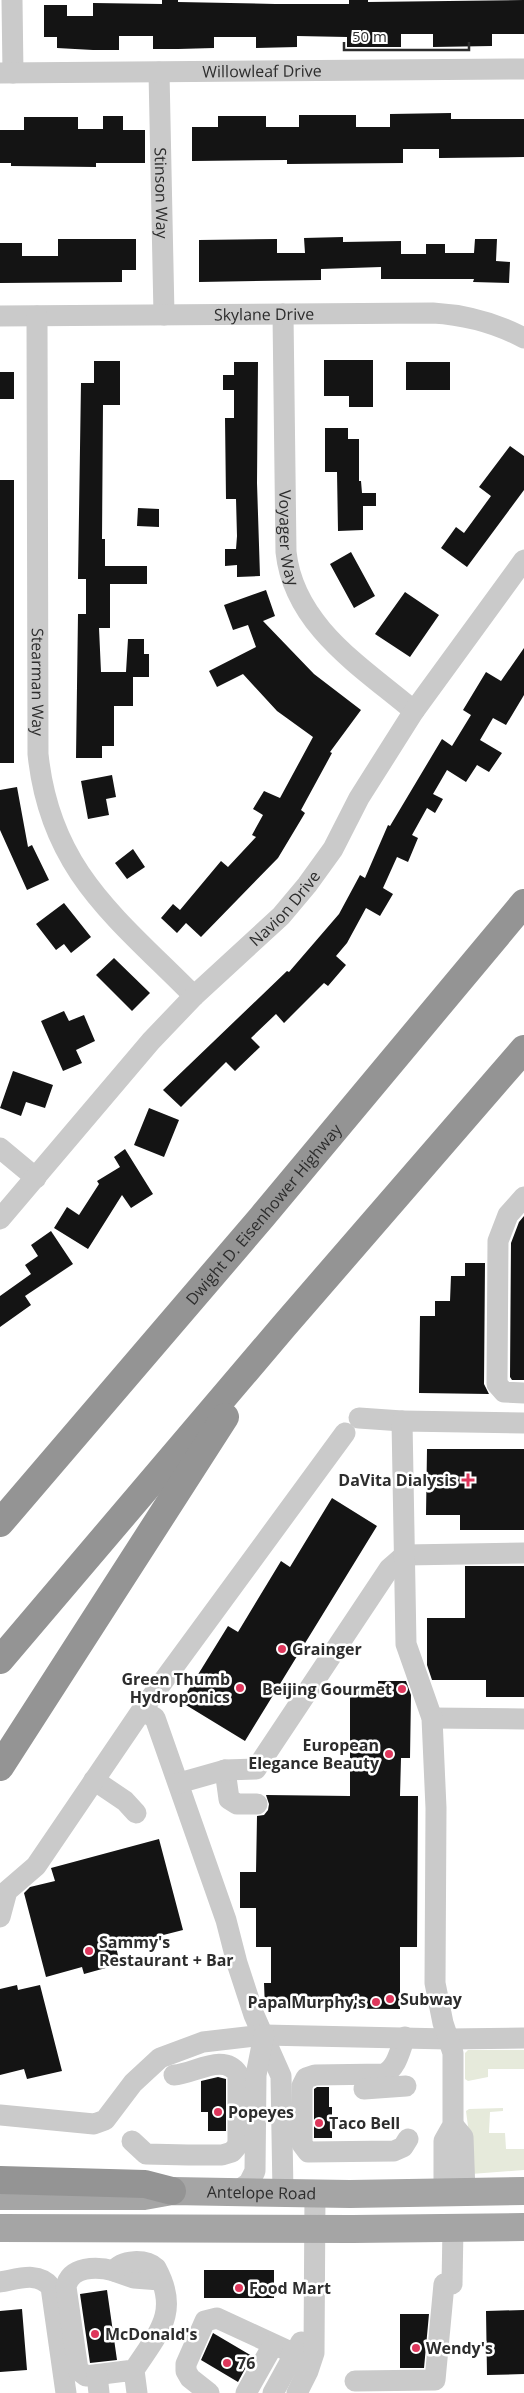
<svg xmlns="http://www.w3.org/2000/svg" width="524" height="2393" font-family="'Open Sans',sans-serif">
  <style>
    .green { fill: #e6eadb }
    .building { fill: #141414 }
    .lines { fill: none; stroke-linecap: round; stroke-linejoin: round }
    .minor { stroke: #cacaca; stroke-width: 21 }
    .major { stroke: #a5a5a5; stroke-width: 28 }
    .highway { stroke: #949494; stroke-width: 28 }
    .poi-dot { fill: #de365b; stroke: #fff; stroke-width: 2 }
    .labels { text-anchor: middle; stroke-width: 5; stroke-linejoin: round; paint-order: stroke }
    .street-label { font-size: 16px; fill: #2d2d2d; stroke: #fff }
    .poi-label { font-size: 16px; font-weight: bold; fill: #2d2d2d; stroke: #fff; text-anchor: start }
  </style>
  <rect width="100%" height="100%" fill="#fff"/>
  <!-- green -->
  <path class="green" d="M468,2050H524V2069H488V2077L468,2081L465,2079V2053Z
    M503,2108V2111L490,2112L489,2133H505L506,2149H524V2170L471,2174L470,2141L466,2111L469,2109Z"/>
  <!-- building -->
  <path class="building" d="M162,0H178V2L275,4H349V0H368V2L524,0V34H492V46L433,47V34H401V47H347V37L297,36V47L256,48V37H214V48L178,49H153V36H119V50H93L57,48V37H44V5H67V16H93V3L162,4Z
    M451,113V119H524V157L439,158V149H403V163L287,164V160L192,161V127H218V116H266V127H299V115H356V127H390V114Z
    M103,116H123V130H145V163H96V167L11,166V163H0V130H24V117H78V129H103Z
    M343,237V242L401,241V254H426V244H445V253H474L475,239H497L496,261L510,262L509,283L473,282L474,279H381V267L321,269V280L199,282V240L277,239V253H305L304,238Z
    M58,239H136V270H122V282L0,283V243H22V256H58Z
    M324,360H373V407H349V396H324Z
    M94,361H120V405H103L102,539H105V566H147V584H110V628H99L101,672H126L128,639H144V654H149V677H133V706H114V746H102V758H76L78,614H86V579H78L81,383H94Z
    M234,362H258L257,483L260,576L237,577V565L225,566V549H236L237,536L236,499H226L225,418H234V390H223V375H234Z
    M406,362H450V390H406Z
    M0,372H14V399H0Z
    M325,428H348V439H359V481H361L362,493H376V506H363V530L338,531L337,472H325Z
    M510,446L524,456V490L467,567L441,548L456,527L464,533L491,496L479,487Z
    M0,480H14V763H0Z
    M138,508L159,509V527L137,526Z
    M351,552L375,596L354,608L330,564Z
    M266,590L275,616L263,621L314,674L361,710L330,752L332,753L301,810L305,813L278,858L201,937L186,923L177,933L161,918L173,904L180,910L221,861L228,867L256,837L252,835L263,815L253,809L264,791L280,798L313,737L277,711L243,674L217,687L209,671L256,647L248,625L233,630L224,605Z
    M405,592L439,615L410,657L375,634Z
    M524,648V695L506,725L493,718L480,740L502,753L489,772L477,765L466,782L447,770L433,794L443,799L435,813L427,808L412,835L418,838L408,862L397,857L383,888L393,894L380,916L366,908L347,943L336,956L346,965L328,986L324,983L284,1023L276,1014L251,1038L260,1047L235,1071L226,1062L181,1107L163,1090L287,971L289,972L339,914L360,875L365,878L388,825L390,826L442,739L452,746L471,715L463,710L486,672L501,681Z
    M112,775L116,797L106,799L109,815L88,819L81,781Z
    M17,787L28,847L32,845L49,880L27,890L0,830V790Z
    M133,849L145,867L127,879L115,863Z
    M64,903L91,937L71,953L64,944L56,950L36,924Z
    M114,958L150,993L132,1011L96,975Z
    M64,1011L69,1021L84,1015L95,1041L76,1050L82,1063L63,1071L41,1021Z
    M13,1071L53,1085L45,1108L26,1102L21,1116L0,1108Z
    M149,1108L179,1120L164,1157L134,1145Z
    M125,1149L153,1194L131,1208L122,1195L88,1249L54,1228L67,1207L79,1215L99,1184L97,1181L120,1167L114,1157Z
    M524,1216V1380H512L510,1377L511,1243L519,1222Z
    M51,1231L73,1264L25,1296L31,1305L0,1327V1296L31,1274L25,1265L38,1256L31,1245Z
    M465,1263H485L484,1384L489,1394L419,1393L420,1316H435V1301H450L451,1276H465Z
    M427,1449H524V1530H460V1515H426Z
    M332,1498L377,1526L245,1741L181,1702L228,1626L238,1632L281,1561L290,1567Z
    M465,1566H524V1697H486V1680H432L427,1665V1618H465Z
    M378,1681H406L411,1695L410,1758H401L400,1796H418L417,1947H400V2009L265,2008L264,1983H271V1947H256V1908H240V1872H256L257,1816L264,1815L268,1810L269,1804L266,1795L350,1796V1689H378Z
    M159,1839L183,1930L116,1947L120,1964L84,1974L82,1967L46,1977L24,1893L30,1887L55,1881L51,1868Z
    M17,1985L18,1990L40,1985L62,2071L27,2079L24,2069L0,2075V1989Z
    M218,2077L226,2079V2131H208V2112H201V2081Z
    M317,2087H329V2107H332V2138H314V2089Z
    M204,2270H274V2298H204Z
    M107,2290L117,2360L90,2363L80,2294Z
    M22,2309L27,2370L0,2372V2311Z
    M524,2310V2374L487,2375L486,2311Z
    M400,2314H429L424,2368H400Z
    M213,2333L252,2356L238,2382L201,2360Z"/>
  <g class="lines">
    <!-- minor -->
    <g class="minor">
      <path d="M12,0L13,73"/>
      <path id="s1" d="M159,72L164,315"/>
      <path id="s2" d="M0,73L524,69"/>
      <path id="s3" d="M283,314L286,552C294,626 362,667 414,711"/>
      <path id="s4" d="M0,316L433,313C466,315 494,322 524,338"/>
      <path id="s5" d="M37,316L38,754C50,871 117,918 194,996"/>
      <path d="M0,1148L36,1178"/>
      <path d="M524,1197L508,1215L498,1241L497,1384L504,1392L524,1393"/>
      <path id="s6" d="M0,1219L151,1041L194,996L281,916L307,885L333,849L359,798L414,711L524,560"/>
      <path d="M359,1418L402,1421"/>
      <path d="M142,1710L155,1718L226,1920L237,1963L254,2015L281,2076L283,2193"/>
      <path d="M432,1718L524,1719"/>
      <path d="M225,1770L229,1799L237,1804H257"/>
      <path d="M94,1780L125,1801L136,1813"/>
      <path d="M179,1783L225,1770L256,1769L389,1569L405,1555L524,1553"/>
      <path d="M0,1917L7,1891L36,1866L142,1710L345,1433"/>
      <path d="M405,2037C400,2050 397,2068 384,2074L315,2075L306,2078L302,2086V2144L308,2152L394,2151L403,2147L408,2139"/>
      <path d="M364,2089L406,2086"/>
      <path d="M0,2115L94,2124L105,2120L133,2083L160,2058L203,2042L264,2035L448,2039L524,2038"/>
      <path d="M453,2125L463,2137L465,2192"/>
      <path d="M132,2141L146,2154L188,2155H222L232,2152L238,2145V2074C224,2052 194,2074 174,2075"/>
      <path d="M236,2192L249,2183L255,2171L256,2075L264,2035"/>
      <path d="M444,2192V2141L453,2125V2053L443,2023L435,1983L436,1808L432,1718L406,1644L402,1421L524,1423"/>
      <path d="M114,2271L134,2278L160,2280"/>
      <path d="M0,2282C18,2279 38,2271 51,2287L66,2393"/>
      <path d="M452,2284L453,2228"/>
      <path d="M134,2370L86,2376L78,2370L66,2287C70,2266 97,2266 114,2271C122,2259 146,2259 156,2268C180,2312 159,2332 134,2370L137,2393"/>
      <path d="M97,2375L99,2393"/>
      <path d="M355,2381L435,2380L444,2284"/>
      <path d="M209,2393L190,2378L186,2371V2364L205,2321L217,2318L295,2354"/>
      <path d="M246,2393L273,2345"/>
      <path d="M273,2393L301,2342"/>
      <path d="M297,2393L308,2371L314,2353L315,2193"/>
    </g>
    <!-- major -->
    <g class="major">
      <path id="s7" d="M0,2196H144L172,2191L350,2194L524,2191"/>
      <path d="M0,2228L353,2229L524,2227"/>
    </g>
    <!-- highway -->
    <g class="highway">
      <path id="s8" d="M0,1523L262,1217L524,903"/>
      <path d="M0,1660L284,1326L524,1049"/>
      <path d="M0,1767L225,1417"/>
      <path d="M0,2180L145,2184L172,2191"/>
    </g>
  </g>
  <!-- markers -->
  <g class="poi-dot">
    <path d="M465.5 1472.5h5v5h5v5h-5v5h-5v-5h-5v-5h5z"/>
    <circle cx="282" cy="1649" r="5"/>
    <circle cx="240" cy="1688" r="5"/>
    <circle cx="402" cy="1689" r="5"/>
    <circle cx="389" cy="1754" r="5"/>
    <circle cx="89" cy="1951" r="5"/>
    <circle cx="390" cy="1999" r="5"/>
    <circle cx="376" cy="2002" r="5"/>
    <circle cx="218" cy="2112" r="5"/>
    <circle cx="319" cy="2123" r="5"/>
    <circle cx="239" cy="2288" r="5"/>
    <circle cx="95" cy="2334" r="5"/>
    <circle cx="416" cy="2348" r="5"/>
    <circle cx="227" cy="2363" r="5"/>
  </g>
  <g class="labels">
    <!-- street labels -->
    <g class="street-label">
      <text dy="6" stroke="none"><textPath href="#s2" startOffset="262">Willowleaf Drive</textPath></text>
      <text dy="6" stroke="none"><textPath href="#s1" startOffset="121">Stinson Way</textPath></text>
      <text dy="6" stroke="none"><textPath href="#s4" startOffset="264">Skylane Drive</textPath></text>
      <text dy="6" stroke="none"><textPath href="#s3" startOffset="224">Voyager Way</textPath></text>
      <text dy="6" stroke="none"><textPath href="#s5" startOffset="366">Stearman Way</textPath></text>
      <text dy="6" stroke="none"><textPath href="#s6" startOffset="422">Navion Drive</textPath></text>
      <text dy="6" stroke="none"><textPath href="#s8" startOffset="406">Dwight D. Eisenhower Highway</textPath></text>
      <text dy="6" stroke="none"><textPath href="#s7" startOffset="262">Antelope Road</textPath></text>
    </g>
    <!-- poi labels -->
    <g class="poi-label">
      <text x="457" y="1486" text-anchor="end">DaVita Dialysis</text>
      <text x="292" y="1655">Grainger</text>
      <text x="230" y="1685" text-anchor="end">Green Thumb<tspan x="230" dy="18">Hydroponics</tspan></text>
      <text x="392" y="1695" text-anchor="end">Beijing Gourmet</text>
      <text x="379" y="1751" text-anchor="end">European<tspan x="379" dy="18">Elegance Beauty</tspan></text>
      <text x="99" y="1948">Sammy's<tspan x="99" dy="18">Restaurant + Bar</tspan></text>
      <text x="400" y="2005">Subway</text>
      <text x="366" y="2008" text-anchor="end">Papa Murphy's</text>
      <text x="228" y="2118">Popeyes</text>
      <text x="329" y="2129">Taco Bell</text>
      <text x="249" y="2294">Food Mart</text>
      <text x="105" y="2340">McDonald's</text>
      <text x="426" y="2354">Wendy's</text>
      <text x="237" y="2369">76</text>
    </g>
  </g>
  <!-- scale -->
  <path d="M344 42v8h125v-8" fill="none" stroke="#2d2d2d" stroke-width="2.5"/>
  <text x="352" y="42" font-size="15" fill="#2d2d2d" stroke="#ffffff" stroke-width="4" paint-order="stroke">50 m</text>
</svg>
